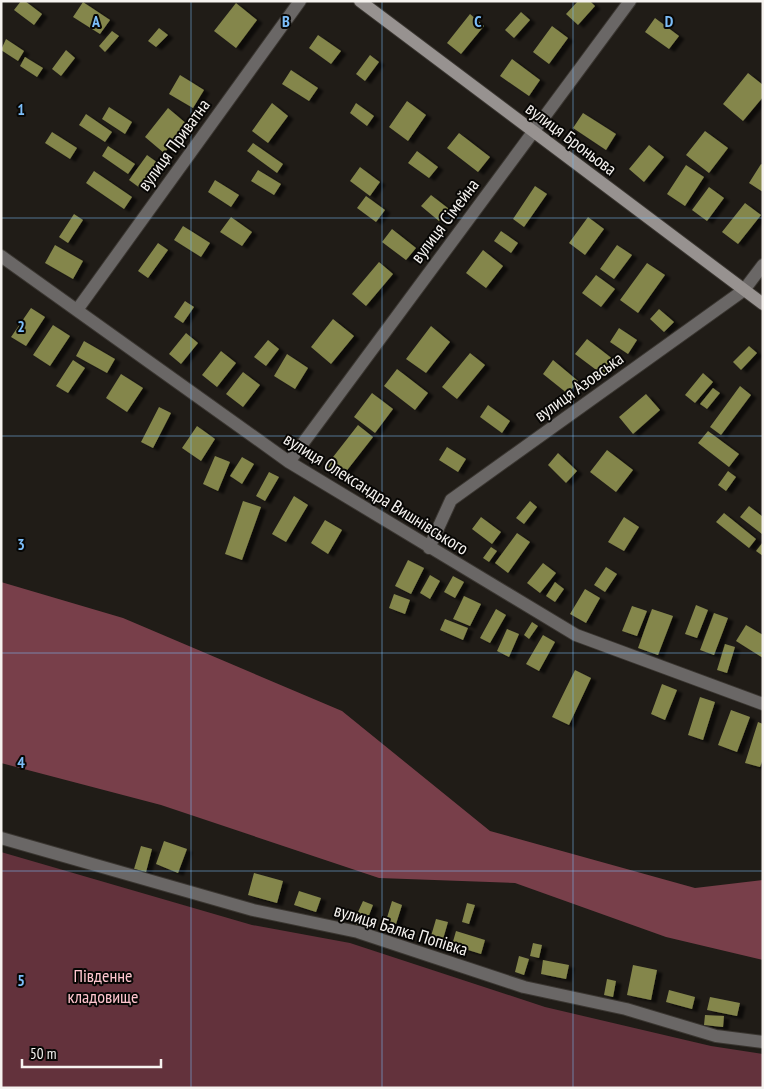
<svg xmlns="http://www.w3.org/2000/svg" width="764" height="1089" font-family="'PT Sans Narrow',sans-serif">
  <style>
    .green { fill: #63323c }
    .forest { fill: #783f4a }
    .building { fill: #84864c; filter: url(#shadow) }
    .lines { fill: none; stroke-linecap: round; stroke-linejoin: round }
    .street-casing { stroke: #3a3631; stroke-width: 14 }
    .secondary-casing { stroke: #3a3631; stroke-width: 14 }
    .street { stroke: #6a6766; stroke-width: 12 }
    .secondary { stroke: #979290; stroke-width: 12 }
    .grid { fill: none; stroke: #7cbef9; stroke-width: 1; stroke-opacity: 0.55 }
    .labels { text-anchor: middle; stroke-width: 4; stroke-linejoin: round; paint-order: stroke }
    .street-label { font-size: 18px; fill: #f6f3f0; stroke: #080705 }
    .park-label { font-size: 18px; fill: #ffc6cf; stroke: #080705 }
    .grid-label { font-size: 16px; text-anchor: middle; font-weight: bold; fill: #7cbef9; stroke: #080705; stroke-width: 4; stroke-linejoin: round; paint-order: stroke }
  </style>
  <defs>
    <filter id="shadow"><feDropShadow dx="5.5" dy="3" stdDeviation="1" flood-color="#0009"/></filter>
  </defs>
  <rect width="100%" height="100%" fill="#201c17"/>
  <!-- green -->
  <path class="green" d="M1,852L252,925L350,943L545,1007L711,1046L763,1054V1088H1Z"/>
  <!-- forest -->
  <path class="forest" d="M1,582L123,618L342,711L490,831L695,888L763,880V960L666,937L515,883L379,878L161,805L1,763Z"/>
  <!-- building -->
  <path class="building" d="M21,1H25L42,14L34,25L14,10Z
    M578,1H590L595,6L578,25L566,14Z
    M83,2L110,20L100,34L73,17Z
    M236,3L257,20L236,48L214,31Z
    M521,12L530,20L514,38L505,30Z
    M470,14L484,26L461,54L447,43Z
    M655,18L679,36L669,49L645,32Z
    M552,26L568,38L549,64L533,52Z
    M159,28L168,35L156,47L148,41Z
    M112,31L119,36L105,52L99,46Z
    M318,35L341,51L331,64L309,48Z
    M6,39L24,51L18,61L1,50Z
    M66,50L75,58L61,76L52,69Z
    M370,55L379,62L365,81L356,74Z
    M25,57L43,68L37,77L20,66Z
    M512,59L540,80L529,96L500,76Z
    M291,70L318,88L309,101L282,84Z
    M748,73L763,85V97L743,121L723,104Z
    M180,75L204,90L193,108L169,94Z
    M407,101L426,115L408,141L389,127Z
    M272,103L288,116L268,143L252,131Z
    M356,103L374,116L367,126L350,113Z
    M109,107L132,122L125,134L102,119Z
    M168,108L188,125L164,153L145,137Z
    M583,113L616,134L606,150L573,128Z
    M86,114L112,132L105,142L79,125Z
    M705,131L728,148L709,173L686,155Z
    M52,132L77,148L70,159L45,143Z
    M459,133L490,157L478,172L447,148Z
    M253,143L283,164L277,173L247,151Z
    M649,145L664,157L644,182L629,169Z
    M108,146L135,164L128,174L102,156Z
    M417,151L438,167L429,178L408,163Z
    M147,155L158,163L140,188L129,180Z
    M761,164L763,165V192L749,183Z
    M686,165L704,177L685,206L667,194Z
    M360,167L380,182L370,196L350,181Z
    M258,170L281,184L274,195L251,181Z
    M94,171L132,197L124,209L86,183Z
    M215,180L239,195L231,207L208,192Z
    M535,186L547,194L524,227L513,219Z
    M709,187L724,198L707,221L692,210Z
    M431,195L449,209L439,221L421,206Z
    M366,196L385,210L376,222L357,208Z
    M745,203L761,215L738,244L722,232Z
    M74,214L83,220L68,243L59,237Z
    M231,217L252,232L242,246L220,232Z
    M588,217L604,229L585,255L569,243Z
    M183,226L210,243L201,257L174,240Z
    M392,229L416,248L406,260L382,242Z
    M501,231L518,243L511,253L494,241Z
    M158,243L168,250L148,278L138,271Z
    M55,245L83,261L73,279L45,263Z
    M617,245L632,255L614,279L600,269Z
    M483,250L503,266L486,288L466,273Z
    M379,262L393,274L366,306L352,294Z
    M647,263L665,275L638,313L620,300Z
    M596,275L615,289L601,307L582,293Z
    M185,301L194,307L183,323L174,317Z
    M31,308L45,317L26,346L11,337Z
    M659,309L674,322L664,332L650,319Z
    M333,319L354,336L331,364L311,347Z
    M53,325L70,336L50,366L33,355Z
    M431,326L450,342L426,373L406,359Z
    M619,328L637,340L628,354L610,342Z
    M186,333L198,343L181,364L169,354Z
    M587,339L614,360L603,375L575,354Z
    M268,340L279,349L266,366L254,357Z
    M84,341L115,359L107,373L76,356Z
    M749,346L757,353L741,370L733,362Z
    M221,351L236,363L217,387L202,375Z
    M470,353L485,365L457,399L442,387Z
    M287,354L308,368L295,389L274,376Z
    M73,360L85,368L68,393L56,386Z
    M553,360L578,381L568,394L543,374Z
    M397,369L428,393L415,410L384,386Z
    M243,372L260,385L243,407L226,394Z
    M703,373L713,382L695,403L685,395Z
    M121,374L143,388L127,412L106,398Z
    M740,386L751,395L721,435L710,427Z
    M713,388L720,393L707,409L700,404Z
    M372,393L393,409L375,433L354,417Z
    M646,394L660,410L633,434L619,417Z
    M488,405L510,421L502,433L480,417Z
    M159,407L171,413L153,448L141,442Z
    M358,425L373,437L341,478L326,466Z
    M197,426L215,439L201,461L182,448Z
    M708,431L739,454L729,467L698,443Z
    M447,447L466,459L458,472L439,460Z
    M607,450L633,470L616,492L590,472Z
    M558,453L577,471L566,483L548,465Z
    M215,456L230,462L218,491L203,484Z
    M242,457L254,464L242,484L230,476Z
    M728,471L736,477L726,491L718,485Z
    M269,472L279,477L265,501L256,496Z
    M294,496L308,505L286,542L272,534Z
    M243,501L261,507L242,560L225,554Z
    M530,501L537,507L524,524L516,518Z
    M749,506L763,517L762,534L740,517Z
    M724,513L756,539L749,548L716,522Z
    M481,517L501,532L492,544L472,529Z
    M624,517L639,527L624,551L608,542Z
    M325,520L342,530L328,554L311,543Z
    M517,533L530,542L508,573L495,563Z
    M763,542V556L756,551Z
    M491,547L497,551L489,562L483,558Z
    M408,560L424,568L411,594L395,586Z
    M543,563L556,573L540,593L527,583Z
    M606,567L617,574L605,592L594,585Z
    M430,575L440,581L430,599L420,593Z
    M453,576L464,582L455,598L444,592Z
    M555,582L564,589L555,602L546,596Z
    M585,589L600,598L586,623L570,614Z
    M394,594L410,600L405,614L389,608Z
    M464,596L481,604L470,626L453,619Z
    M696,605L708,610L697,638L685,634Z
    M632,606L647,611L637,636L622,631Z
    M496,609L506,615L490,643L480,638Z
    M652,609L673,616L658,655L638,648Z
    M714,613L728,618L714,655L700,650Z
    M445,619L468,628L463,640L440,630Z
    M532,622L538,626L529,639L524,635Z
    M746,625L763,635V658L736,641Z
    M507,629L519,634L509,657L497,651Z
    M543,635L555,642L539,671L526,664Z
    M725,644L735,647L727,673L717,670Z
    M575,670L591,678L569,725L552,717Z
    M662,684L677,690L665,720L651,714Z
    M700,697L715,702L703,740L688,735Z
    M731,710L750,717L737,752L718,745Z
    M758,722L763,724V759L760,767L745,763Z
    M164,841L187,849L178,873L156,864Z
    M141,846L152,849L146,872L134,869Z
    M254,873L283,881L277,903L248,895Z
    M299,891L321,898L316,912L294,905Z
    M363,901L373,905L364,928L353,923Z
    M392,901L402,905L396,924L386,921Z
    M467,903L475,905L469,924L462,922Z
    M436,919L448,922L441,946L429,943Z
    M456,931L485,940L481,954L452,945Z
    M533,943L542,945L539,958L530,956Z
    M519,956L529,959L524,975L515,972Z
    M543,960L569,965L566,979L541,974Z
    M633,965L657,970L651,1000L627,995Z
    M607,979L616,981L613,997L604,995Z
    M669,990L695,997L692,1009L666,1002Z
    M710,997L740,1003L737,1016L707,1010Z
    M705,1015L724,1016L723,1027L704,1025Z"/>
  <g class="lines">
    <defs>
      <path id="street" d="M1,256L289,462L576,635L763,704
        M77,310L300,1
        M289,462L630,1
        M429,548L451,500L744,290L763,265
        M1,838L253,910L358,932L524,987L626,1009L716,1036L763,1042"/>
      <path id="secondary" d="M360,1L763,304"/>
    </defs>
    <!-- street casing -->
    <use href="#street" class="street-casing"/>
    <!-- secondary casing -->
    <use href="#secondary" class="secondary-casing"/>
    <!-- street -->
    <use href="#street" class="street"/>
    <!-- secondary -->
    <use href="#secondary" class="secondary"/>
  </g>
  <!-- grid -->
  <path class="grid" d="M191,1V1088M382,1V1088M573,1V1088M1,218H763M1,436H763M1,653H763M1,871H763"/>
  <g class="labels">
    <!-- street labels -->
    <g class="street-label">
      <text transform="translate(571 139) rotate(37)" y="6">вулиця Броньова</text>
      <text transform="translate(174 145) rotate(-54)" y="6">вулиця Приватна</text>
      <text transform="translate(445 221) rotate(-53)" y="6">вулиця Сімейна</text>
      <text transform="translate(579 387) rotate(-36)" y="6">вулиця Азовська</text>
      <text transform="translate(376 494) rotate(32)" y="6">вулиця Олександра Вишнівського</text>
      <text transform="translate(401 930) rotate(17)" y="6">вулиця Балка Попівка</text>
    </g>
    <!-- park labels -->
    <g class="park-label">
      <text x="103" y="982">Південне<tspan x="103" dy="21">кладовище</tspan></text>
    </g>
  </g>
  <g class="grid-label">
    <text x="96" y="27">A</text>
    <text x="286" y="27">B</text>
    <text x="478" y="27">C</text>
    <text x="669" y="27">D</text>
    <text x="21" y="115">1</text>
    <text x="21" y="332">2</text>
    <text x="21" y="550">3</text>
    <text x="21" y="768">4</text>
    <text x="21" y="986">5</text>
  </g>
  <!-- border -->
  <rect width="764" height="1089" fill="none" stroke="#f6f3f0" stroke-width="5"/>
  <!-- scale -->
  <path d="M22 1059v8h139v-8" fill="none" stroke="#f6f3f0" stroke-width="2.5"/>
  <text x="30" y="1059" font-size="15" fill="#f6f3f0" stroke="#080705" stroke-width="4" paint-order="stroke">50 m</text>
</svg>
